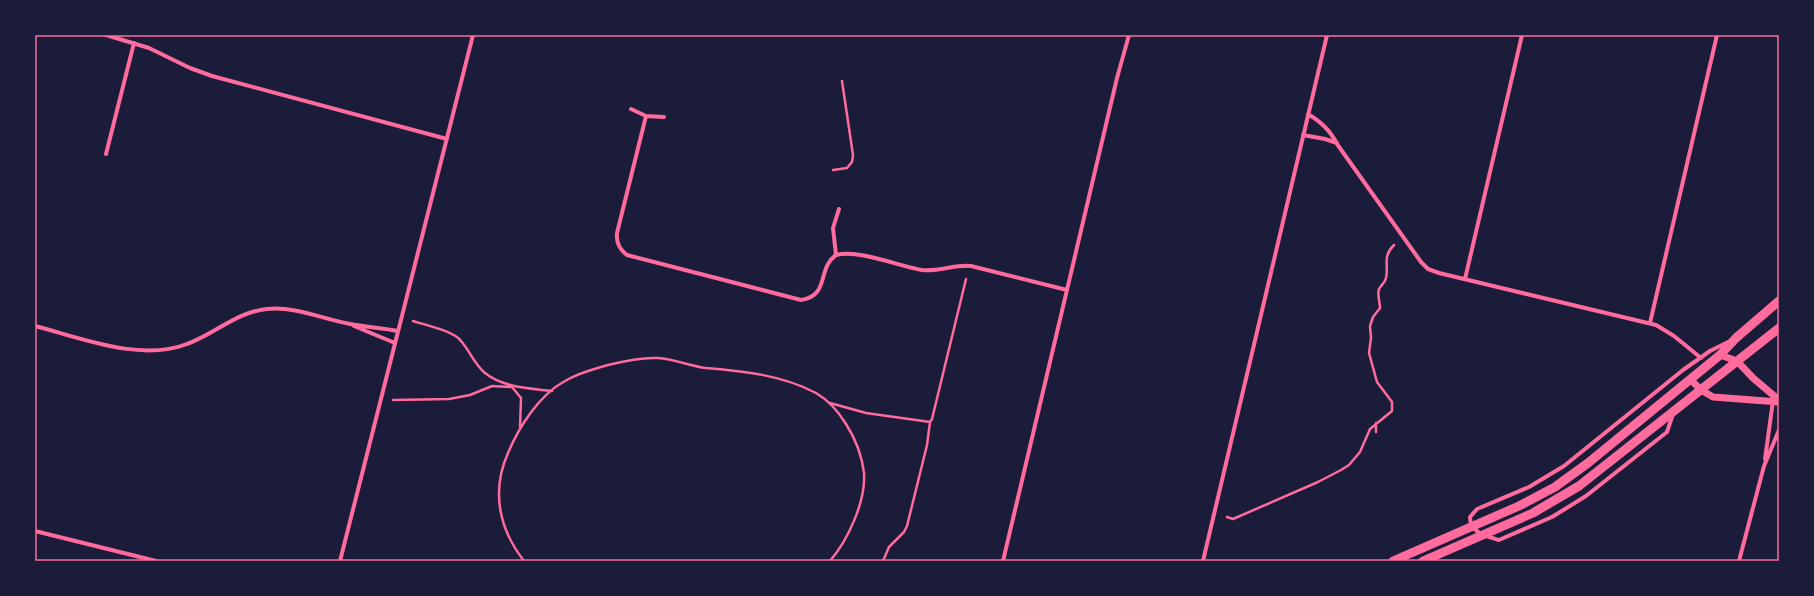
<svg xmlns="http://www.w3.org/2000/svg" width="1814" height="596" font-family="Ubuntu,sans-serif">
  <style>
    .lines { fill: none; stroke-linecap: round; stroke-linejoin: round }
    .path { stroke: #ff6b9d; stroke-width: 2.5 }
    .minor { stroke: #ff6b9d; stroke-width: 4 }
    .tertiary { stroke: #ff6b9d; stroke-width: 7 }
    .primary { stroke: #ff6b9d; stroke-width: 9 }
    .neatline { fill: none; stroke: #ff6b9d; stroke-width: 1.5 }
  </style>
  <rect width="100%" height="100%" fill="#1b1b3a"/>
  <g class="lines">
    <!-- path -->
    <path class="path" d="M833,170L847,168L852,162L853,155L842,81
      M413,321C425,325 454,331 461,341C470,351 474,364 485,373C504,388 529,388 552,391
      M393,400L449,399L470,395L492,386L512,387L521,398L520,427
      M830,403L866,413L930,422
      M1376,423V432
      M1227,517L1233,519L1318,482L1341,470L1349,465L1360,452L1370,429L1392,411V402L1377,382L1369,353L1371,338L1370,326L1373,317L1380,308C1380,302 1377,295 1379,289C1381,285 1385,283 1386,278C1389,264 1382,257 1394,245
      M524,561C499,529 491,491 508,453C519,427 539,395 565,381C578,373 594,369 608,365C624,361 641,357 658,358C674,359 690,366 706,368C743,371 782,375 816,393C828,400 838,411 846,424C855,438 862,456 864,473C866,501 848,540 830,561
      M883,561L889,547L904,532L907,526L927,445L930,422L932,419L966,279"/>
    <!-- minor -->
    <path class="minor" d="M106,35L149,48L190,68L212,76L447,139
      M631,109L646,116L664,117
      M1308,114C1321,122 1330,130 1337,144L1421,262L1428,269L1439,273L1656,325L1674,336L1701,358
      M646,116L617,233C616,242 619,249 627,255L801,300C830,296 817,268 836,255
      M1303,135L1325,139L1337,143
      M106,154L134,43
      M839,209L833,228L836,255C859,249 898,266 922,270C939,272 955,264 971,266L1067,290
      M1465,279L1522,35
      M1650,323L1717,35
      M35,326C81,338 140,362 187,344C215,334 236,312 267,309C296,306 322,319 350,324C366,327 382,328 398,331
      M354,326L395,343
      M1673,414L1667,432L1586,496L1552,517L1499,540C1486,536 1470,533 1470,517L1477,509L1529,487L1564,466L1683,370L1710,351L1728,342
      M1765,459L1773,401
      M35,531L156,561
      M340,561L473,35
      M1003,561L1117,78L1129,35
      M1203,561L1327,35
      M1739,561L1764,466L1779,430"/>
    <!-- tertiary -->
    <path class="tertiary" d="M1720,355L1737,361L1753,378L1779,400
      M1691,380L1701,390L1713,397L1779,402"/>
    <!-- primary -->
    <path class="primary" d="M1393,561L1519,506L1555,487L1588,463L1720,355L1736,338L1779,301
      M1423,561L1533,513L1579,486L1779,328"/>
  </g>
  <!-- border -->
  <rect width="1814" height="596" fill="none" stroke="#1b1b3a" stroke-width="72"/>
  <rect x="36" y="36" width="1742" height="524" class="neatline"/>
</svg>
